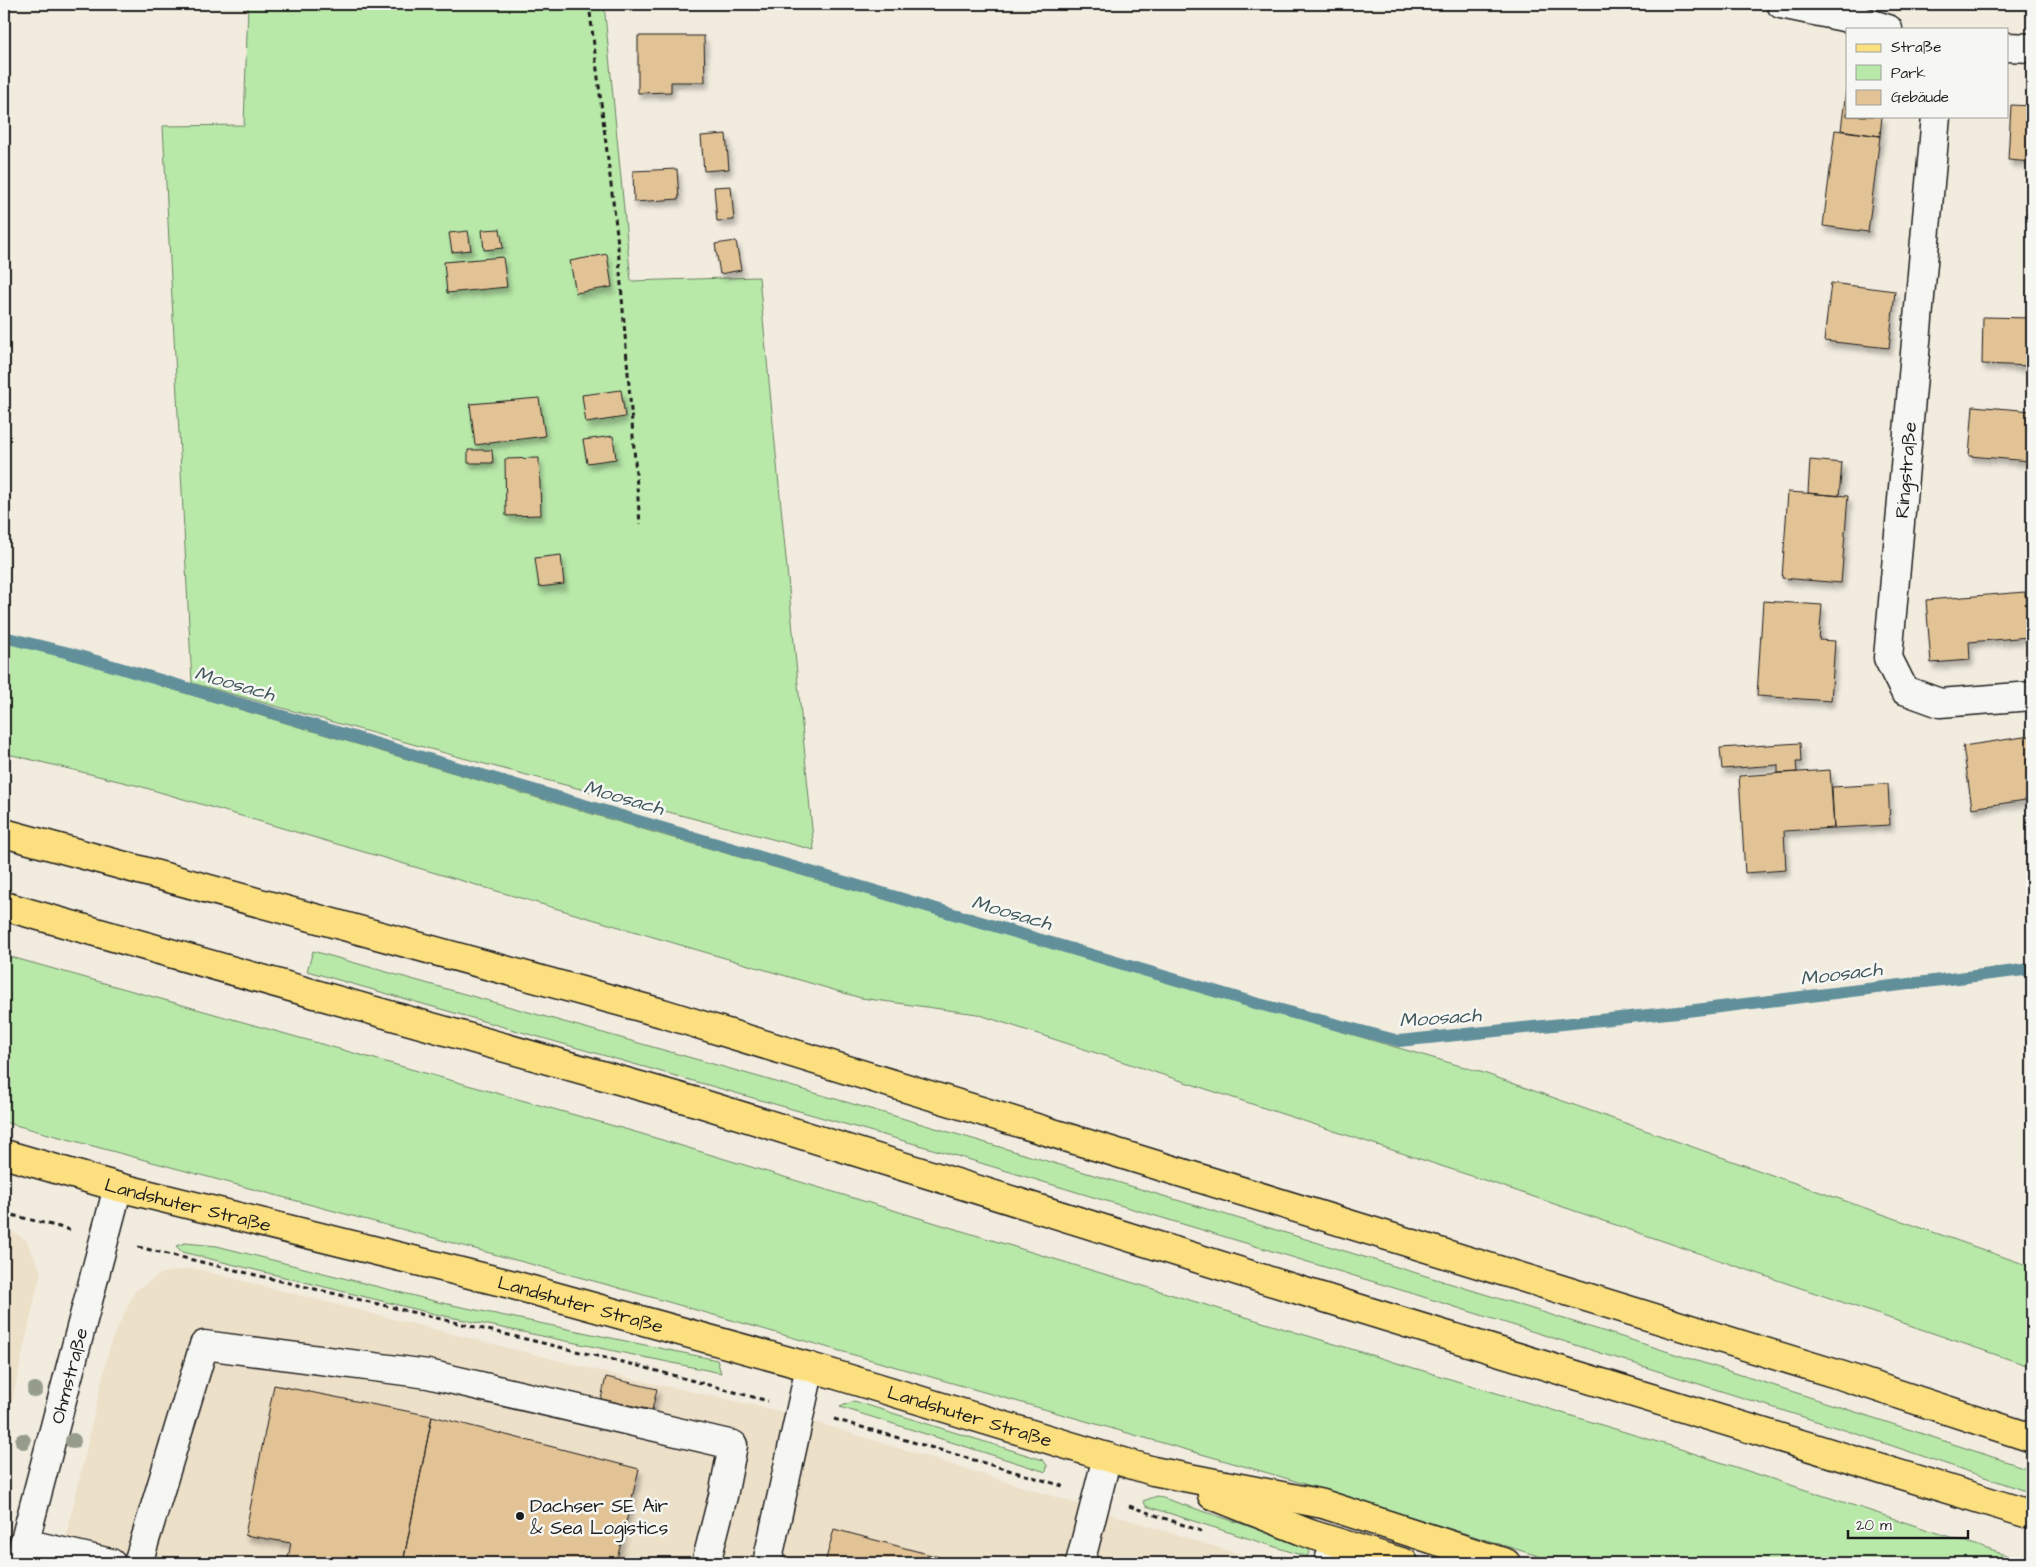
<svg xmlns="http://www.w3.org/2000/svg" width="2036" height="1567" font-family="'Architects Daughter',sans-serif">
  <style>
    .built { fill: #ede0c9 }
    .green { fill: #b8e9a9; stroke: #6a8262 }
    .lines { fill: none; stroke-linecap: round; stroke-linejoin: round }
    .stream { stroke: #62909a; stroke-width: 12 }
    .building { fill: #e2c395; stroke: #1c1c1c; filter: url(#shadow) }
    .minor-casing { stroke: #1c1c1c; stroke-width: 31 }
    .major-casing { stroke: #1c1c1c; stroke-width: 31 }
    .highway-casing { stroke: #1c1c1c; stroke-width: 31 }
    .path { stroke: #1c1c1c; stroke-width: 3; stroke-dasharray: 5 4; stroke-linecap: butt }
    .minor { stroke: #f6f6f2; stroke-width: 28 }
    .major { stroke: #fce080; stroke-width: 28 }
    .highway { stroke: #fce080; stroke-width: 28 }
    .tree { fill: #969c8b }
    .poi-dot { fill: #1c1c1c; stroke: #f6f6f2; stroke-width: 2 }
    .labels { text-anchor: middle; stroke-width: 5; stroke-linejoin: round; paint-order: stroke }
    .street-label { font-size: 19px; fill: #1c1c1c; stroke: #f6f6f2 }
    .poi-label { font-size: 19px; fill: #1c1c1c; stroke: #f6f6f2; text-anchor: start }
    .water-label { font-size: 20px; font-style: italic; fill: #3f565b; stroke: #f6f6f2 }
  </style>
  <defs>
    <filter id="shadow"><feDropShadow dx="3" dy="5.5" stdDeviation="2.5" flood-color="#0004"/></filter>
  </defs>
  <rect width="100%" height="100%" fill="#f2ecdf"/>
  <filter id="ink" filterUnits="userSpaceOnUse"><feTurbulence type="fractalNoise" baseFrequency=".02" numOctaves="2"/><feDisplacementMap in="SourceGraphic" scale="10" xChannelSelector="R" yChannelSelector="G"/><feConvolveMatrix kernelMatrix="1 2 1 2 8 2 1 2 1" color-interpolation-filters="sRGB"/></filter>
  <g filter="url(#ink)">
    <!-- built -->
    <path class="built" d="M4,1227L26,1240L41,1271L4,1437Z
      M192,1268L616,1375L780,1411L1268,1563H60L111,1341L135,1291L162,1273Z"/>
    <!-- green -->
    <path class="green" d="M248,4H604L631,281L759,277L814,850L481,763L192,683L163,126L244,125Z
      M4,637L163,678L161,686L663,835L1478,1071L2032,1267V1367L1490,1182L977,1014L861,998L139,786L4,753Z
      M313,951C533,1014 753,1074 973,1139C1327,1244 1681,1353 2032,1470V1493L1857,1434L1414,1294L964,1158L307,971Z
      M4,955L639,1133L1671,1446L2030,1563H1561L1282,1477L612,1286L4,1122Z
      M185,1243L217,1246L438,1302L717,1360L721,1373L435,1314L182,1252L176,1246Z
      M854,1401L1043,1460L1047,1465L1046,1472L840,1407Z
      M1157,1496L1306,1545L1310,1549L1307,1557L1146,1506L1143,1501Z"/>
    <g class="lines">
      <!-- stream -->
      <path class="stream" d="M4,637L69,653L1255,1003L1399,1041L1687,1011L2032,969"/>
    </g>
    <!-- building -->
    <path class="building" d="M638,36H704L705,82H671V92L638,93Z
      M1846,91H1847V116H1882L1880,136L1841,130Z
      M2011,105L2032,106V162L2008,160Z
      M1835,130L1880,136L1868,232L1823,226Z
      M726,134L729,169L704,171L701,136Z
      M677,169L679,199L634,202L633,171Z
      M731,186L734,220L717,221L714,187Z
      M500,229L503,248L484,250L482,230Z
      M468,231L471,250L452,252L449,233Z
      M736,241L741,270L720,274L715,244Z
      M607,254L612,287L576,293L570,261Z
      M503,257L507,287L447,293L444,262Z
      M1831,283L1895,291L1889,348L1824,341Z
      M1983,317L2032,318V366L1982,364Z
      M621,390L625,417L586,423L582,395Z
      M539,398L545,436L475,445L470,404Z
      M1973,406L2032,411L2030,461L1969,456Z
      M613,436L616,459L587,463L583,440Z
      M468,450H492L493,463H468Z
      M539,458L541,515L506,516L505,459Z
      M1810,460L1842,463L1839,496L1808,493Z
      M1788,492L1848,496L1841,583L1782,578Z
      M561,555L564,584L539,587L535,558Z
      M2025,592L2029,637L1969,642L1970,660L1931,663L1926,600Z
      M1763,601L1822,605L1819,640L1835,641L1831,701L1757,696Z
      M2030,736L2032,751V799L1972,808L1963,746Z
      M1800,743L1801,762H1796L1797,772L1778,773V765L1722,769L1720,748Z
      M1830,770L1834,828L1784,831L1786,870L1745,873L1739,776Z
      M1888,784L1890,825L1834,828L1832,787Z
      M606,1377L657,1389L652,1410L601,1399Z
      M274,1385L432,1416L403,1563H287L291,1543L245,1535Z
      M432,1416L639,1469L616,1563H403Z
      M834,1529L961,1563H825Z"/>
    <g class="lines">
      <defs>
        <g id="minor">
          <path d="M1781,4L1863,21L1888,29"/>
          <path d="M2007,47L2032,48"/>
          <path d="M1936,116L1888,658L1904,690L1940,703L2032,696"/>
          <path d="M24,1543L111,1563"/>
          <path id="s1" d="M19,1563L118,1187"/>
          <path d="M138,1563L204,1345L428,1374L733,1445L723,1496L706,1563"/>
          <path d="M767,1563L810,1367"/>
          <path d="M1080,1563L1107,1457"/>
          <path d="M1328,1563L1336,1543"/>
        </g>
        <g id="major">
          <path id="s2" d="M4,1154L118,1187L510,1284L810,1367L1153,1471L1323,1504L1506,1563"/>
          <path d="M1212,1495L1310,1534L1404,1563"/>
        </g>
        <path id="highway" d="M4,833L662,1013L1843,1376L2032,1438
          M4,906L700,1103L1302,1291L2032,1515"/>
      </defs>
      <!-- minor casing -->
      <use href="#minor" class="minor-casing"/>
      <!-- major casing -->
      <use href="#major" class="major-casing"/>
      <!-- highway casing -->
      <use href="#highway" class="highway-casing"/>
      <!-- path -->
      <path class="path" d="M589,4L617,234L640,524
        M4,1213L71,1230
        M138,1247L635,1365L768,1401
        M834,1419L1063,1486
        M1129,1506L1201,1531"/>
      <!-- minor -->
      <use href="#minor" class="minor"/>
      <!-- major -->
      <use href="#major" class="major"/>
      <!-- highway -->
      <use href="#highway" class="highway"/>
    </g>
    <!-- trees -->
    <g class="tree">
      <circle cx="35" cy="1390" r="8"/>
      <circle cx="23" cy="1441" r="8"/>
      <circle cx="73" cy="1441" r="8"/>
    </g>
  </g>
  <!-- markers -->
  <circle class="poi-dot" cx="520" cy="1516" r="5"/>
  <g class="labels">
    <!-- street labels -->
    <g class="street-label">
      <text transform="translate(1905 470) rotate(-85)" y="7">Ringstraße</text>
      <text dy="7" stroke="none"><textPath href="#s2" startOffset="191">Landshuter Straße</textPath></text>
      <text dy="7" stroke="none"><textPath href="#s2" startOffset="596">Landshuter Straße</textPath></text>
      <text dy="7" stroke="none"><textPath href="#s1" startOffset="194">Ohmstraße</textPath></text>
      <text dy="7" stroke="none"><textPath href="#s2" startOffset="1001">Landshuter Straße</textPath></text>
    </g>
    <!-- poi labels -->
    <g class="poi-label">
      <text x="530" y="1512">Dachser SE Air<tspan x="530" dy="22">&amp; Sea Logistics</tspan></text>
    </g>
    <!-- water labels -->
    <g class="water-label">
      <text transform="translate(235 683) rotate(16)" y="7">Moosach</text>
      <text transform="translate(624 797) rotate(16)" y="7">Moosach</text>
      <text transform="translate(1012 912) rotate(16)" y="7">Moosach</text>
      <text transform="translate(1841 973) rotate(-7)" y="7">Moosach</text>
      <text transform="translate(1440 1017) rotate(-4)" y="7">Moosach</text>
    </g>
  </g>
  <!-- margin -->
  <rect width="2036" height="1567" fill="none" stroke="#f6f6f2" stroke-width="20"/>
  <rect x="10" y="10" width="2016" height="1547" fill="none" stroke="#1c1c1c" stroke-width="2" filter="url(#ink)"/>
  <!-- legend -->
  <rect x="1846" y="28" width="162" height="90" fill="#f6f6f2" stroke="#9f9f9c"/>
  <rect x="1856" y="44" width="25" height="8" fill="#fce080" stroke="#9f9f9c"/>
  <text x="1891" y="52" font-size="15" fill="#1c1c1c">Straße</text>
  <rect x="1856" y="65" width="25" height="15" fill="#b8e9a9" stroke="#9f9f9c"/>
  <text x="1891" y="78" font-size="15" fill="#1c1c1c">Park</text>
  <rect x="1856" y="90" width="25" height="15" fill="#e2c395" stroke="#9f9f9c"/>
  <text x="1891" y="102" font-size="15" fill="#1c1c1c">Gebäude</text>
  <!-- scale -->
  <path d="M1848 1530v8h120v-8" fill="none" stroke="#1c1c1c" stroke-width="2.5"/>
  <text x="1856" y="1530" font-size="15" fill="#1c1c1c" stroke="#f6f6f2" stroke-width="4" paint-order="stroke">20 m</text>
</svg>
